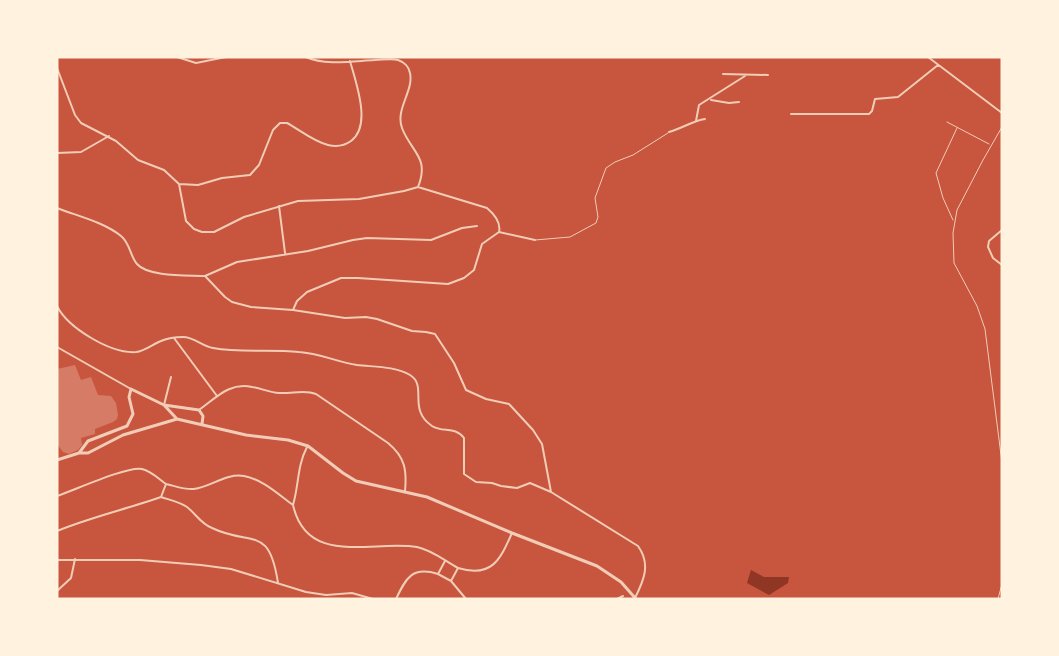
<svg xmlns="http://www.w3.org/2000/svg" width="1059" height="656" font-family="'Public Sans',sans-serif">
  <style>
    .water { fill: #8f3625 }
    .building { fill: #d67c66 }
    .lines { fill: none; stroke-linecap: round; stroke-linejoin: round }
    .service { stroke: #f1ccb7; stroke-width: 1 }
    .minor { stroke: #f1ccb7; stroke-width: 2 }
    .tertiary { stroke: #f1ccb7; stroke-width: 3 }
  </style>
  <rect width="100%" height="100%" fill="#c8553d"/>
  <!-- water -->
  <path class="water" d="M751,570L764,577H789L788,583L769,595L747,583Z"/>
  <!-- building -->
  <path class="building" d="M75,365L81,380L91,377L98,395L111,396L116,403L118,415L117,419L113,422L95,429V434L81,438L82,445L78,450L69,454L63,452L57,444V369Z"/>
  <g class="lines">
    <!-- service -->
    <path class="service" d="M947,122L989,144
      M1002,127L983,160L957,210L953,233L954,263L977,306L985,329L1002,463
      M953,220L943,198L936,173L957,128
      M535,240L570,237L596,223L598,217L595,198L606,168L615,162L633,155L668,133
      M998,599L1002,584"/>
    <!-- minor -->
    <path class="minor" d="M177,57L196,63L226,57
      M306,57C325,66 354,61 375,60C382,60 391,58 398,60C404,62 409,67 410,73C414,91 395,109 402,128C411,152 430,157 418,187
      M928,57L1002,113
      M57,68L75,115L81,123L116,141L138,160L164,170L179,184L198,185L222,178L250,175L259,165L273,130L280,123H287C300,130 314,142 328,145C336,147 344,146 351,141C372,126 356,83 350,61
      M723,74L768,75
      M711,100L729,103L739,102
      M791,114H869L872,111L875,99L898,97L938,65
      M696,121L699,105L745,76
      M669,132C683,128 692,121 705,119
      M57,153L81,152L109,136
      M179,184L186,221L194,229L202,232H214L244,217L298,201L359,199L404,191L418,187L487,208C494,214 501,223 499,232L482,244L474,270L464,278L448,284L358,278H341L307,292L297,301L293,310
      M279,206L285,253
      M57,208C77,216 104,222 121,236C130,243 130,256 137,264C148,277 188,275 205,276L225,297L232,302L251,307L293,310L345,318L366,317L377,319L412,331L426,332L435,334L454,363L466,390L486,399L509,404L533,430L542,444L551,492L638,546C651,564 644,580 635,598
      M1002,230L989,241L988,247L993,258L1002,265
      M499,232L535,240
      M205,276L237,262L308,251L353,240L367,238L431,240L462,228L477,226
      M57,306C68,328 111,354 136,352C145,351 153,344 161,341C168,338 176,337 183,337C194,337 202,346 213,348C241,353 271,349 299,352C319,353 337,362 357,365C373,367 395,366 410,375C428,386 407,409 432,426C443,433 455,426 464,438V474L476,482L492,483L501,486L517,488L530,483L551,492
      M174,338L217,396
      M57,347L131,389
      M164,405L171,377
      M199,410C216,398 229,382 252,387C261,388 270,393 279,393C292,394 304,389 316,394L388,443C405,457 407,470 405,491
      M166,484C175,486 185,490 194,489C211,487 226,473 244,476C262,479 279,495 293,505C307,567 372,540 417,547C432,550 445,561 458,568L451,581L438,574L445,561
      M57,496C75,490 127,466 142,469C151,471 159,479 166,484L161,497C170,500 180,502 187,507C196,514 201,524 212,528C252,547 269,524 278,583
      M293,505C299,485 297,466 307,447
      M57,531C91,517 127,509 161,497
      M57,560H140L201,565L231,569L306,592L326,595L352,593L373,599
      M458,568C492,578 500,560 512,533
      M451,581L466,599
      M57,591L71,578L75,559
      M396,599C406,578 412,566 438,574
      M617,599L623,596"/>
    <!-- tertiary -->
    <path class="tertiary" d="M164,405L177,419L246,435L288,440L308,446L343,473L356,481L427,497L512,533L597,566L621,582L636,599
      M79,453L88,441L127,426L133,414L129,397L131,389L164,405L199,410L203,416L202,424
      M57,460L79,453H88L123,435L177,419"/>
  </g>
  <!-- border -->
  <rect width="1059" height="656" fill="none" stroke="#fff3e0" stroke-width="117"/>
</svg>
